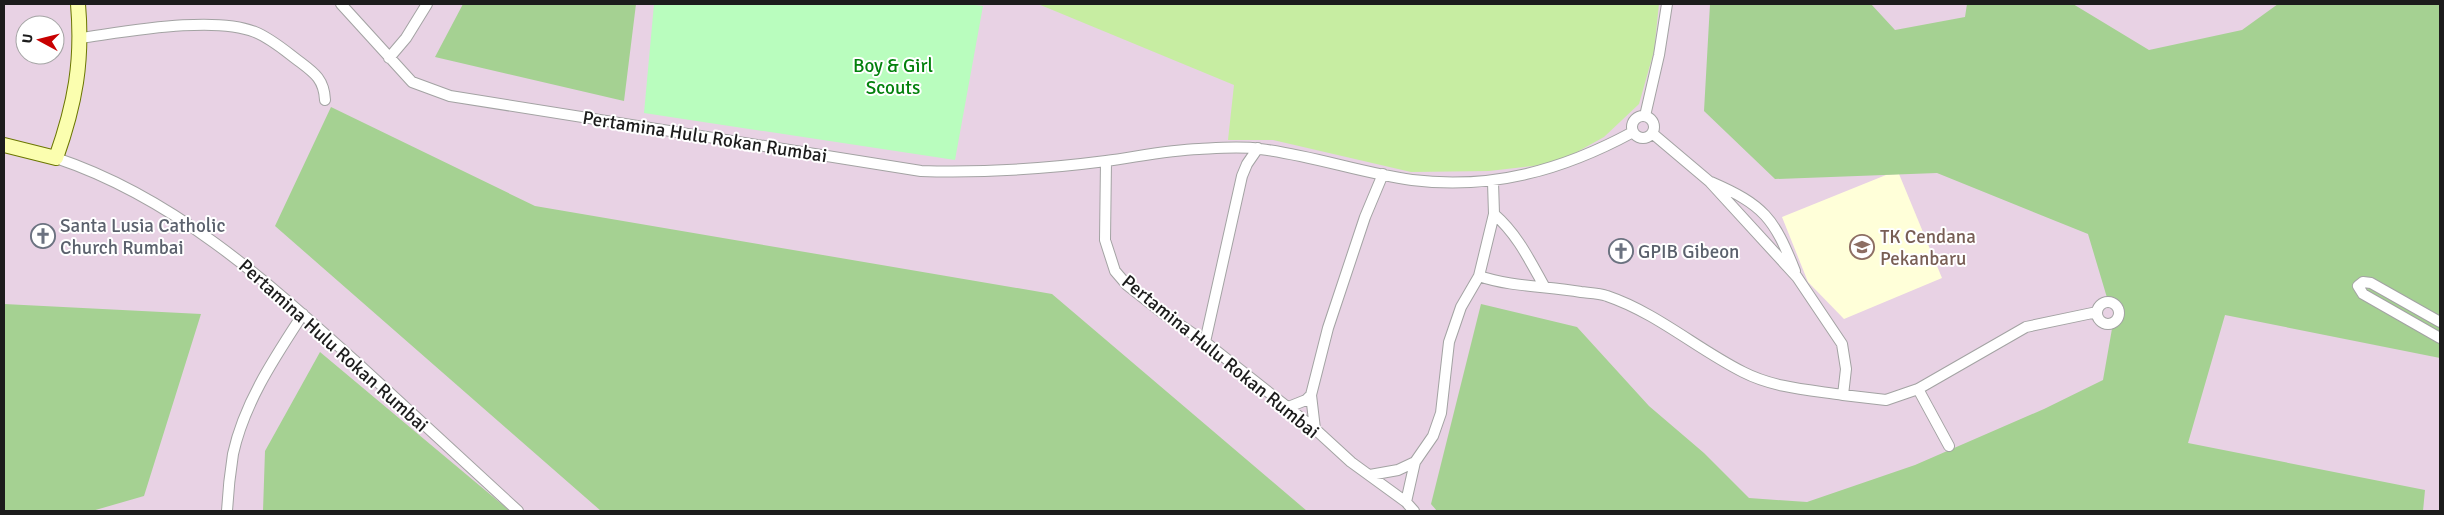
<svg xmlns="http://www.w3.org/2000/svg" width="2444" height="515" font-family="Signika,sans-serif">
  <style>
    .industrial { fill: #e8d2e4; fill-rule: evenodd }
    .education { fill: #ffffd9 }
    .grass { fill: #c7eda2 }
    .forest { fill: #a5d192 }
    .park { fill: #b9fdbe }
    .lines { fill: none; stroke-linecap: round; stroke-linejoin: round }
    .street-casing { stroke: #a3a3a3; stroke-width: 12 }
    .secondary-casing { stroke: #6a7600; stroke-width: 16 }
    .street { stroke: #fff; stroke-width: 10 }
    .secondary { stroke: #fbfeaf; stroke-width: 14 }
    .labels { text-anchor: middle; stroke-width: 4; stroke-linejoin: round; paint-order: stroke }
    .park-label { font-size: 19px; fill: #03810d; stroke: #fff }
    .street-label { font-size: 19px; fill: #1c1c1c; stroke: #fff }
    .worship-label { font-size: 19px; fill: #5b616d; stroke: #fff; text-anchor: start }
    .education-label { font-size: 19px; fill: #785e54; stroke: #fff; text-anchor: start }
  </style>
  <rect width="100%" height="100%" fill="#efeae1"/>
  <!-- industrial -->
  <path class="industrial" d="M4,4H2440V511H4ZM25,25H55V55H25Z"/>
  <!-- education -->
  <path class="education" d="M1899,174L1942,278L1844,319L1808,282L1782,217L1886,175Z"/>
  <!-- grass -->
  <path class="grass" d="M1038,4H1659L1654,51L1639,104L1604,137L1557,163L1489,171L1411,172L1273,140H1228L1234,85Z"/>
  <!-- forest -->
  <path class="forest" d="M463,4H636L624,101L435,57Z
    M1710,4H1871L1895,30L1965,17L1967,4H2073L2149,50L2242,30L2278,4H2440V358L2225,315L2188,443L2425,490L2423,511H1437L1431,504L1481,304L1577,327L1649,406L1704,453L1749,498L1807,502L1915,465L2044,409L2103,380L2113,323L2119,310L2108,301L2088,234L1937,173L1775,179L1704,111Z
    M331,107L535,206L1052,294L1307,511H601L275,226Z
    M4,304L201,314L144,496L92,511H4Z
    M320,352L510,511H263L265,451Z"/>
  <!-- park -->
  <path class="park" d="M654,4H967L983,6L955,160L644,113Z"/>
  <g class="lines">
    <defs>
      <path id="street" d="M341,4L412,82L450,96L921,171C982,173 1044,169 1106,161C1136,157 1168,150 1199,149C1219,148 1241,146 1260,149C1311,155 1361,173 1412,180C1492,190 1563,170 1633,132
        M80,38C125,32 213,15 255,32C270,38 283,49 296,59C313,72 324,78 325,100
        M389,58L406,38L427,4
        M1645,116L1659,55L1667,4
        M1632 127a11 11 0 1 1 22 0a11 11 0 1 1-22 0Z
        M56,158C173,197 264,279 354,360C409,410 463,461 518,511
        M1106,161L1105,240L1115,271L1127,285L1164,314L1205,342L1315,429L1351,462L1406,502L1414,511
        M1711,182C1764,205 1774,218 1795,271
        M1494,214C1517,234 1529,259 1544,286
        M1479,276C1511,287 1547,286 1581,292C1589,293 1599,293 1607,296C1657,313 1697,349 1743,372C1774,388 1810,390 1843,395L1846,369L1842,344L1797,277L1710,182L1652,133
        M2097 313a11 11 0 1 1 22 0a11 11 0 1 1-22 0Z
        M2440,322L2371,283L2363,282L2358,286L2363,294L2440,338
        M1205,342L1242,176L1247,164L1258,148
        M1918,389L1949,446
        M1843,395L1886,400L1918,389L2026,327L2097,312
        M1286,408L1306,400L1311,395
        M1315,429L1311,395L1328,328L1365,217L1383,174
        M1370,475L1398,470L1415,462
        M1406,502L1415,462L1433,436L1441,413L1449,342L1461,307L1479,276L1494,214L1493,182
        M227,511C228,492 230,473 233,454C244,403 275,357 303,314"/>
      <path id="secondary" d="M4,145L56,158C75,104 83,62 78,4"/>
    </defs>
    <!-- street casing -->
    <use href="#street" class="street-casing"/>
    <!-- secondary casing -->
    <use href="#secondary" class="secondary-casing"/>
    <!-- street -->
    <use href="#street" class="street"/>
    <!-- secondary -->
    <use href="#secondary" class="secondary"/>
  </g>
  <!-- icons -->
  <defs>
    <symbol id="church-ring" viewBox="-11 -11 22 22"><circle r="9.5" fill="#fff" stroke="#6b7280" stroke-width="1.5"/><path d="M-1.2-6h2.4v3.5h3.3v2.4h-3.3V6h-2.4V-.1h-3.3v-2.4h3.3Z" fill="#6b7280"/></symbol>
    <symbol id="school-ring" viewBox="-11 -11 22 22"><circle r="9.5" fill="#fff" stroke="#8d6e63" stroke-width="1.5"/><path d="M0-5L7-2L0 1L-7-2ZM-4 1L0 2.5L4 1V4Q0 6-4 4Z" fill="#8d6e63"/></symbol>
  </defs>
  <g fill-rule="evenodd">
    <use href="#church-ring" x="29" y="222" width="28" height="28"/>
    <use href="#school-ring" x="1848" y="233" width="28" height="28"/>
    <use href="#church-ring" x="1607" y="237" width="28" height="28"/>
  </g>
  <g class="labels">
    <!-- park labels -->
    <g class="park-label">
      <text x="893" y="72">Boy &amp; Girl<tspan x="893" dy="22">Scouts</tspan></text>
    </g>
    <!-- street labels -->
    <g class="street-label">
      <text transform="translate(705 136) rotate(9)" y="7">Pertamina Hulu Rokan Rumbai</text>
      <text transform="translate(334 345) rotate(42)" y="7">Pertamina Hulu Rokan Rumbai</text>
      <text transform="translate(1221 356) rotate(39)" y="7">Pertamina Hulu Rokan Rumbai</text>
    </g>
    <!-- worship labels -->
    <g class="worship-label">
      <text x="60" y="232">Santa Lusia Catholic<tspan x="60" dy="22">Church Rumbai</tspan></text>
      <text x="1638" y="258">GPIB Gibeon</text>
    </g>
    <!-- education labels -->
    <g class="education-label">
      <text x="1880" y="243">TK Cendana<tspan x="1880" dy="22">Pekanbaru</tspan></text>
    </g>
  </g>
  <!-- border -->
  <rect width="2444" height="515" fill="none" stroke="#1c1c1c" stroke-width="10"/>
  <!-- north arrow -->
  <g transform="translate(40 40) rotate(277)"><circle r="24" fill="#ffffff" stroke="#a4a4a4"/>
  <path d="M0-4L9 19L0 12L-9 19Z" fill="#c80001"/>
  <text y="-8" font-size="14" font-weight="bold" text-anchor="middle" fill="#1c1c1c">U</text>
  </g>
</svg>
